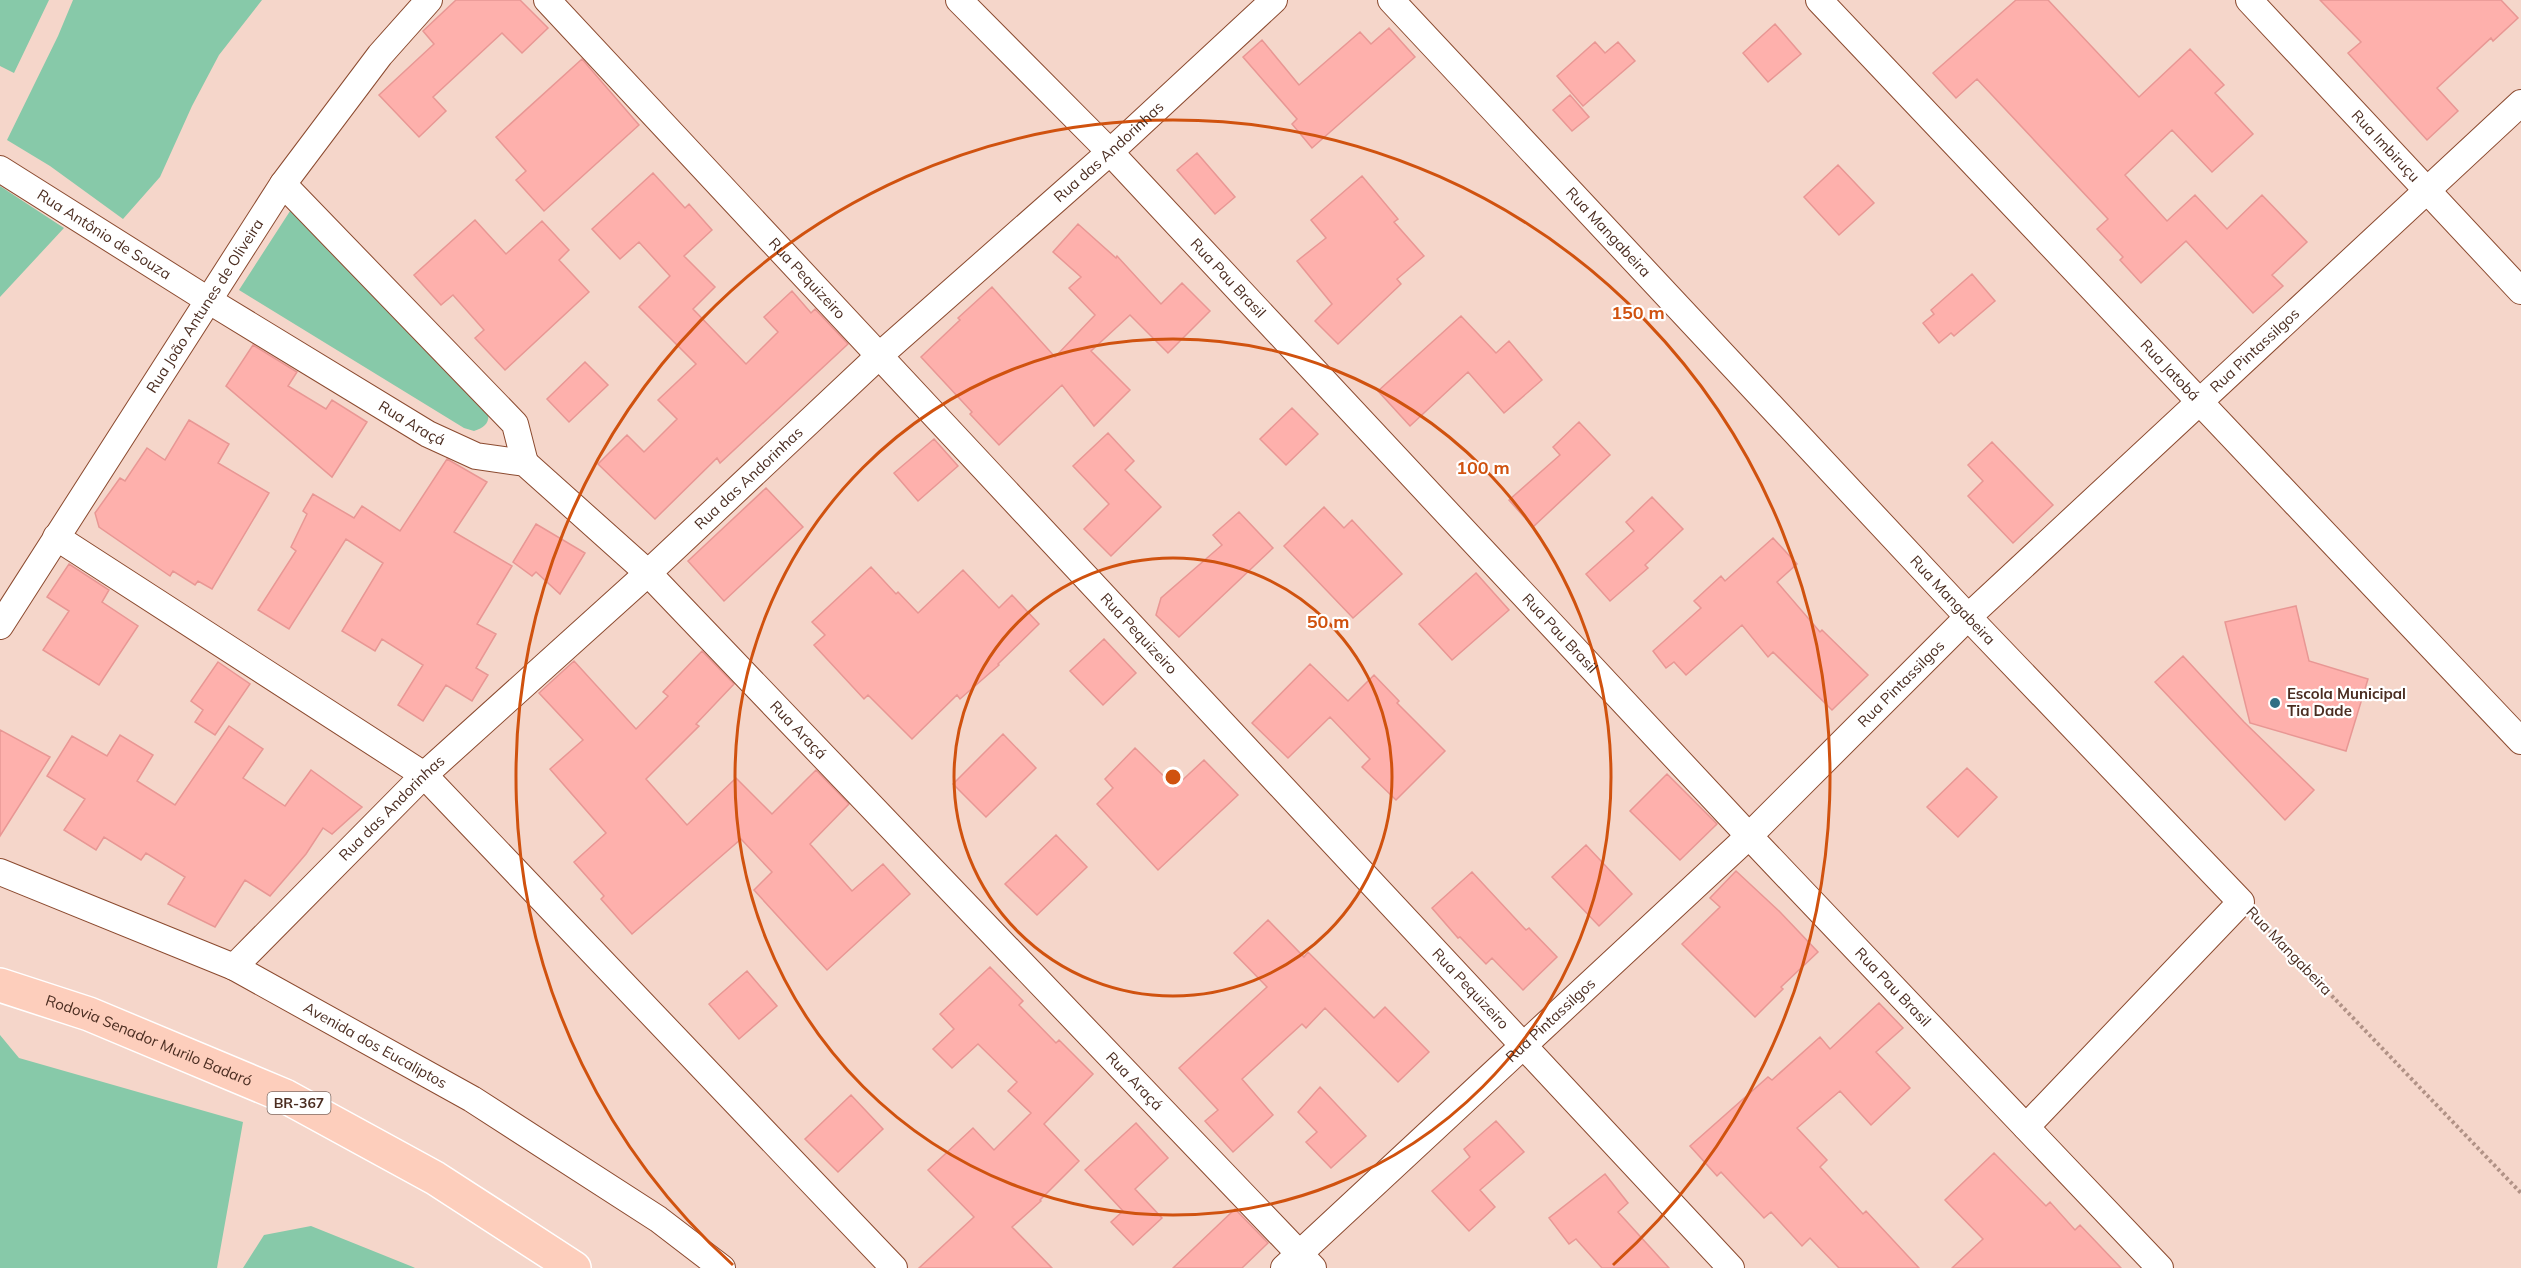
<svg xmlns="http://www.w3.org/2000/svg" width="2521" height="1268" font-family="Mulish,sans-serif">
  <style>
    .green { fill: #87c9a9 }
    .building { fill: #feb0ac; stroke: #e89794; stroke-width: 1.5 }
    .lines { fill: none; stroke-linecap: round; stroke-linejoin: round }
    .minor-casing { stroke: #8b4a2f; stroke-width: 28 }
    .primary-casing { stroke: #fff; stroke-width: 36 }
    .path { stroke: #b19286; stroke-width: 4; stroke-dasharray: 3 3; stroke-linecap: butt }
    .minor { stroke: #fff; stroke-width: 26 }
    .primary { stroke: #fdcebc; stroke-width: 33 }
    .ring { fill: none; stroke: #d0520f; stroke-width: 3 }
    .poi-dot { fill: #2f6f84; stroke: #fff; stroke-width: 2 }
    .labels { text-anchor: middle; stroke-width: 4.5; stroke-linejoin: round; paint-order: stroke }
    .shield { fill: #fff; stroke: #816c64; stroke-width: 1.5 }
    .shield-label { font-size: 14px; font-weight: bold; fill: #4b2d21 }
    .street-label { font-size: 15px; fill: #4b2d21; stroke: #fff }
    .poi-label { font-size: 15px; font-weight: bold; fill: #4b2d21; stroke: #fff; text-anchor: start }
    .centre { fill: #d0520f; stroke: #fff; stroke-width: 3 }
    .ring-label { font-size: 18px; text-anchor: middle; font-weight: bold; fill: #d0520f; stroke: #fff; stroke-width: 4.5; stroke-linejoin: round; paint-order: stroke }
  </style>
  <rect width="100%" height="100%" fill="#f5d6ca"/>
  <!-- green -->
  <path class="green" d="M0,0H49L14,73L0,66Z
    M73,0H262L219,55L192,106L160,177L123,219L50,166L7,140L58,36Z
    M0,186L64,228L0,297Z
    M292,208L488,412C490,422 485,428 474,431L464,428L239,290Z
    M0,1035L19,1058L243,1122L217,1268H0Z
    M311,1226L413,1267L415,1268H243L264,1235Z"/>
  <!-- building -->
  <path class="building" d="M456,0H520L548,28L522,53L502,33L433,97L446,111L419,137L379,95L434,44L423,31Z
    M2016,0H2048L2139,97L2190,49L2224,85L2215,93L2253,134L2212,172L2172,130L2125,175L2167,221L2195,195L2227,229L2262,195L2307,242L2272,275L2283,286L2253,313L2186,241L2141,283L2120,260L2123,257L2097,229L2108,219L1977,79L1956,98L1933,73Z
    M2320,0H2501L2518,18L2493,41L2491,38L2437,88L2458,111L2427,140L2348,53L2361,42Z
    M1775,24L1801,54L1768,82L1743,53Z
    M1389,28L1415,57L1312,148L1292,124L1297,119L1243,57L1262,40L1299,85L1360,32L1371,44Z
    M1595,42L1605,53L1618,42L1635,61L1583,106L1557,76Z
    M582,59L639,125L544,211L516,180L526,171L496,137Z
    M1570,95L1589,117L1572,131L1553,110Z
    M1197,153L1235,197L1215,214L1177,170Z
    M1838,165L1874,203L1839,235L1804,197Z
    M653,173L685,208L689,204L712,230L684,256L715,287L693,309L746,364L778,332L764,317L792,291L811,313L815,309L848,344L720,463L717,458L655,519L598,464L627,435L644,452L677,419L658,400L696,364L639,307L670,276L639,242L620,259L592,229Z
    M1362,176L1398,219L1394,222L1424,256L1397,279L1401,284L1338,344L1315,321L1332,304L1297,261L1326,238L1311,220Z
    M475,220L506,254L542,221L569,250L559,260L589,292L505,370L475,338L484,330L453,295L441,305L414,275Z
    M1078,224L1116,258L1117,256L1161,304L1182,283L1210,311L1168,353L1130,315L1091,351L1130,390L1094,426L1062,385L999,445L970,414L972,412L921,357L960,320L958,318L992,287L1055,357L1095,315L1069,288L1081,277L1053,252Z
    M1972,274L1995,301L1954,336L1951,333L1939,343L1923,323L1934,314L1931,310Z
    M1461,316L1496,353L1509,341L1542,380L1504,413L1468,372L1410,426L1378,391Z
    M253,345L297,372L288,386L326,409L332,400L367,422L332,477L226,386Z
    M585,362L608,385L569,422L547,399Z
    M1292,408L1318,434L1286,465L1260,439Z
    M189,420L229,444L218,463L269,493L212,589L198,581L195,585L173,571L170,576L99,527L95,513L120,478L125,481L147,448L165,460Z
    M1579,422L1610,455L1533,527L1509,500L1560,455L1553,447Z
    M1108,433L1134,461L1125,470L1161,507L1111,556L1084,529L1109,504L1073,466Z
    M934,439L958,466L918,501L894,473Z
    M1992,442L2053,505L2013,543L1968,496L1983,481L1968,465Z
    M447,459L487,482L454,532L512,566L477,624L496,634L476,668L488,675L472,701L446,685L423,721L398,705L423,665L382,639L375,651L342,631L383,563L346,539L289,629L258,610L296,551L291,547L307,514L303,511L313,494L354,518L362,506L400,531Z
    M766,488L803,527L724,601L688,561Z
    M1652,497L1683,529L1645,565L1648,568L1610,601L1586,574L1634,531L1626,522Z
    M1324,507L1344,528L1352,520L1402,574L1353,618L1284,546Z
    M1239,512L1273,548L1179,637L1156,615L1161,598L1222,545L1213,535Z
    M536,524L585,553L560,594L536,572L532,576L513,562Z
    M1773,538L1797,564L1777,582L1820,632L1822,630L1868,675L1832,710L1773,652L1768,657L1742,625L1686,675L1674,662L1666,668L1653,651L1701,608L1694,601L1721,576L1725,581Z
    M69,564L109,590L102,602L138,626L99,685L43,650L69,611L47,597Z
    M871,567L896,594L898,592L918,613L963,570L999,608L1012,595L1039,624L998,664L999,665L960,699L957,695L912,739L868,695L864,699L814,645L825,635L812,622Z
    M1476,573L1509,610L1452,660L1419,624Z
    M2296,606L2309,661L2368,679L2346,751L2250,723L2225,622Z
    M1104,639L1136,673L1103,705L1070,671Z
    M702,651L734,684L696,724L699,726L646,779L687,825L736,778L772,814L816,770L849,804L810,844L852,891L883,864L910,894L827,970L754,890L772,872L741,839L632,934L601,899L604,896L574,862L606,833L550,769L583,740L539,693L574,661L636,729L668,696L663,692Z
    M2183,656L2244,722L2314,790L2285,820L2155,682Z
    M218,662L250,684L215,735L195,722L203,710L191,701Z
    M1310,664L1348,701L1374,675L1399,701L1397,703L1445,751L1396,800L1362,767L1370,759L1330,717L1288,758L1252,723Z
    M229,726L263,749L243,778L285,806L311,770L362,807L332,834L323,828L306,854L270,896L245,880L215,927L168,904L185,877L146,853L141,860L104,837L96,850L64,830L85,799L47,776L72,736L107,756L120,735L153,755L137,781L175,805Z
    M0,730L50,757L0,836Z
    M1003,734L1036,768L986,817L953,784Z
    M1135,748L1175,787L1204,760L1238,795L1158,870L1097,804L1113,788L1105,779Z
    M1967,768L1997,797L1958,837L1927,807Z
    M1667,774L1717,824L1680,860L1630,811Z
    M1056,835L1087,867L1037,915L1005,884Z
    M1586,845L1632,894L1599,926L1552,877Z
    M1736,871L1780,912L1818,952L1781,987L1783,989L1755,1017L1682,944L1720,907L1710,898Z
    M1472,872L1526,930L1529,928L1557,957L1523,990L1492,958L1486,964L1460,937L1458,938L1432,908Z
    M1268,920L1304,957L1308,952L1374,1018L1385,1007L1429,1052L1398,1082L1325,1008L1306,1028L1302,1024L1242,1079L1273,1115L1233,1152L1205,1121L1218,1110L1179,1068L1267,987L1234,953Z
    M990,967L1023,1001L1019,1005L1056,1043L1059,1040L1093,1074L1044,1124L1079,1161L1040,1200L1041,1201L1012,1227L1052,1268H919L974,1217L928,1170L973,1128L994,1150L1031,1113L1008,1091L1017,1082L978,1044L952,1068L933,1049L954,1029L940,1014Z
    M747,971L777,1006L739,1039L709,1004Z
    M1879,1003L1903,1028L1876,1052L1910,1088L1871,1125L1840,1091L1797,1128L1827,1160L1820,1167L1863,1214L1866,1211L1919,1268H1839L1810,1238L1802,1246L1771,1212L1764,1218L1721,1172L1717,1176L1690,1146L1768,1077L1772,1080L1820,1037L1830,1049Z
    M1320,1087L1366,1136L1331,1168L1306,1142L1317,1132L1298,1112Z
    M851,1095L883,1129L838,1172L805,1139Z
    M1496,1121L1524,1152L1480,1190L1495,1207L1469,1231L1432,1191L1470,1157L1464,1149Z
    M1136,1123L1168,1158L1135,1189L1162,1218L1133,1245L1111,1222L1123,1211L1085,1170Z
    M1994,1153L2046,1206L2050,1202L2075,1230L2080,1225L2121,1268H1952L1983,1239L1945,1200Z
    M1605,1174L1628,1203L1618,1212L1669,1268H1602L1576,1239L1569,1244L1549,1218Z
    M1235,1209L1268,1243L1242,1268H1173Z"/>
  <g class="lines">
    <defs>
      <g id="minor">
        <path id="s1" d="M547,0L1731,1268"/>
        <path id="s2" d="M959,0L1110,152L1749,836L2160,1268"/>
        <path id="s3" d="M1391,0L1968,617L2241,902L2026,1127"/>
        <path id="s4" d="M1819,0L2521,741"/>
        <path id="s5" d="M2249,0L2521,291"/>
        <path id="s6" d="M0,169L208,300L428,434L476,456L525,463L648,573L1313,1268"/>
        <path d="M283,184L515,424L525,463"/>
        <path d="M56,537L424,775L894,1268"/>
        <path id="s7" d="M0,626L283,184L380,55L429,0"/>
        <path id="s8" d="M0,872L234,967L472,1099L658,1219L722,1268"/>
        <path id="s9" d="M234,967L424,775L648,573L880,355L1110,152L1274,0"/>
        <path id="s10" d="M1284,1268L1749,836L1968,617L2521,103"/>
      </g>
      <g id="primary">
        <path id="s11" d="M0,985L89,1014L285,1096L435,1178L574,1268"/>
      </g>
    </defs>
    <!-- minor casing -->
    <use href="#minor" class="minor-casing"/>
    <!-- primary casing -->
    <use href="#primary" class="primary-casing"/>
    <!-- path -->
    <path class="path" d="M2261,922L2521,1193"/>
    <!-- minor -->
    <use href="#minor" class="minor"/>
    <!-- primary -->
    <use href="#primary" class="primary"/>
  </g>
  <!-- distance rings -->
  <g class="ring">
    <circle cx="1173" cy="777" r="219"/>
    <circle cx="1173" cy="777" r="438"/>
    <path d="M733 1265A657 657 0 1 1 1613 1265"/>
  </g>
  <!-- markers -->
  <circle class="poi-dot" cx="2275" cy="703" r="6"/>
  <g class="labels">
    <!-- shield labels -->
    <rect class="shield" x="267.5" y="1092" width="63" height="22" rx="4.5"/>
    <g class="shield-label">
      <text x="299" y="1108">BR-367</text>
    </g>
    <!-- street labels -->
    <g class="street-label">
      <text dy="5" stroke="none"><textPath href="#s5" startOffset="200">Rua Imbiruçu</textPath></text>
      <text dy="5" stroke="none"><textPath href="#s9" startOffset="1196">Rua das Andorinhas</textPath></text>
      <text dy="5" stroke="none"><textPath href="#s3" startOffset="318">Rua Mangabeira</textPath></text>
      <text dy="5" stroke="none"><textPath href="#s6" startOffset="123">Rua Antônio de Souza</textPath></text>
      <text dy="5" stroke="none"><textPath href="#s1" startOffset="381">Rua Pequizeiro</textPath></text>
      <text dy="5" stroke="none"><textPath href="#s2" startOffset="387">Rua Pau Brasil</textPath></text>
      <text dy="5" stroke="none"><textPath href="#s7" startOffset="380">Rua João Antunes de Oliveira</textPath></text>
      <text dy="5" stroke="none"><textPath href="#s10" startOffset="1336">Rua Pintassilgos</textPath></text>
      <text dy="5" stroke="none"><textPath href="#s4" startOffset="510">Rua Jatobá</textPath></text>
      <text dy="5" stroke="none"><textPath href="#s6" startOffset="484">Rua Araçá</textPath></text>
      <text dy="5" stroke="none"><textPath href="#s9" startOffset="710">Rua das Andorinhas</textPath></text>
      <text dy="5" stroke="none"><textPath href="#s3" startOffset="822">Rua Mangabeira</textPath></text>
      <text dy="5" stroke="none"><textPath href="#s1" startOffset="867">Rua Pequizeiro</textPath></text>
      <text dy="5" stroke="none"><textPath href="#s2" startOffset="873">Rua Pau Brasil</textPath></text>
      <text dy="5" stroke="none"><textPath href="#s10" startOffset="850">Rua Pintassilgos</textPath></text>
      <text dy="5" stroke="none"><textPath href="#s6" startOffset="988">Rua Araçá</textPath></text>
      <text dy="5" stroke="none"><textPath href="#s9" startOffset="224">Rua das Andorinhas</textPath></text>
      <text transform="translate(2289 951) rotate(46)" y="5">Rua Mangabeira</text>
      <text dy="5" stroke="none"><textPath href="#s1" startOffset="1353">Rua Pequizeiro</textPath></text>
      <text dy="5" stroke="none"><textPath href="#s2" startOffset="1359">Rua Pau Brasil</textPath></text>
      <text dy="5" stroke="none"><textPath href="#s10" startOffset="364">Rua Pintassilgos</textPath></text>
      <text dy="5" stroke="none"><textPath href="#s11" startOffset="159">Rodovia Senador Murilo Badaró</textPath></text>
      <text dy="5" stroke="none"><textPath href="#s8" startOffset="414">Avenida dos Eucaliptos</textPath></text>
      <text dy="5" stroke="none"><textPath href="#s6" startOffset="1474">Rua Araçá</textPath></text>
    </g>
    <!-- poi labels -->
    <g class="poi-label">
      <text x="2287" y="699">Escola Municipal<tspan x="2287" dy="17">Tia Dade</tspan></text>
    </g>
  </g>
  <circle cx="1173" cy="777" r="9" class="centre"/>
  <g class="ring-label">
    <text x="1638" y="319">150 m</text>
    <text x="1483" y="474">100 m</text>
    <text x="1328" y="628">50 m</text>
  </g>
</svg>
